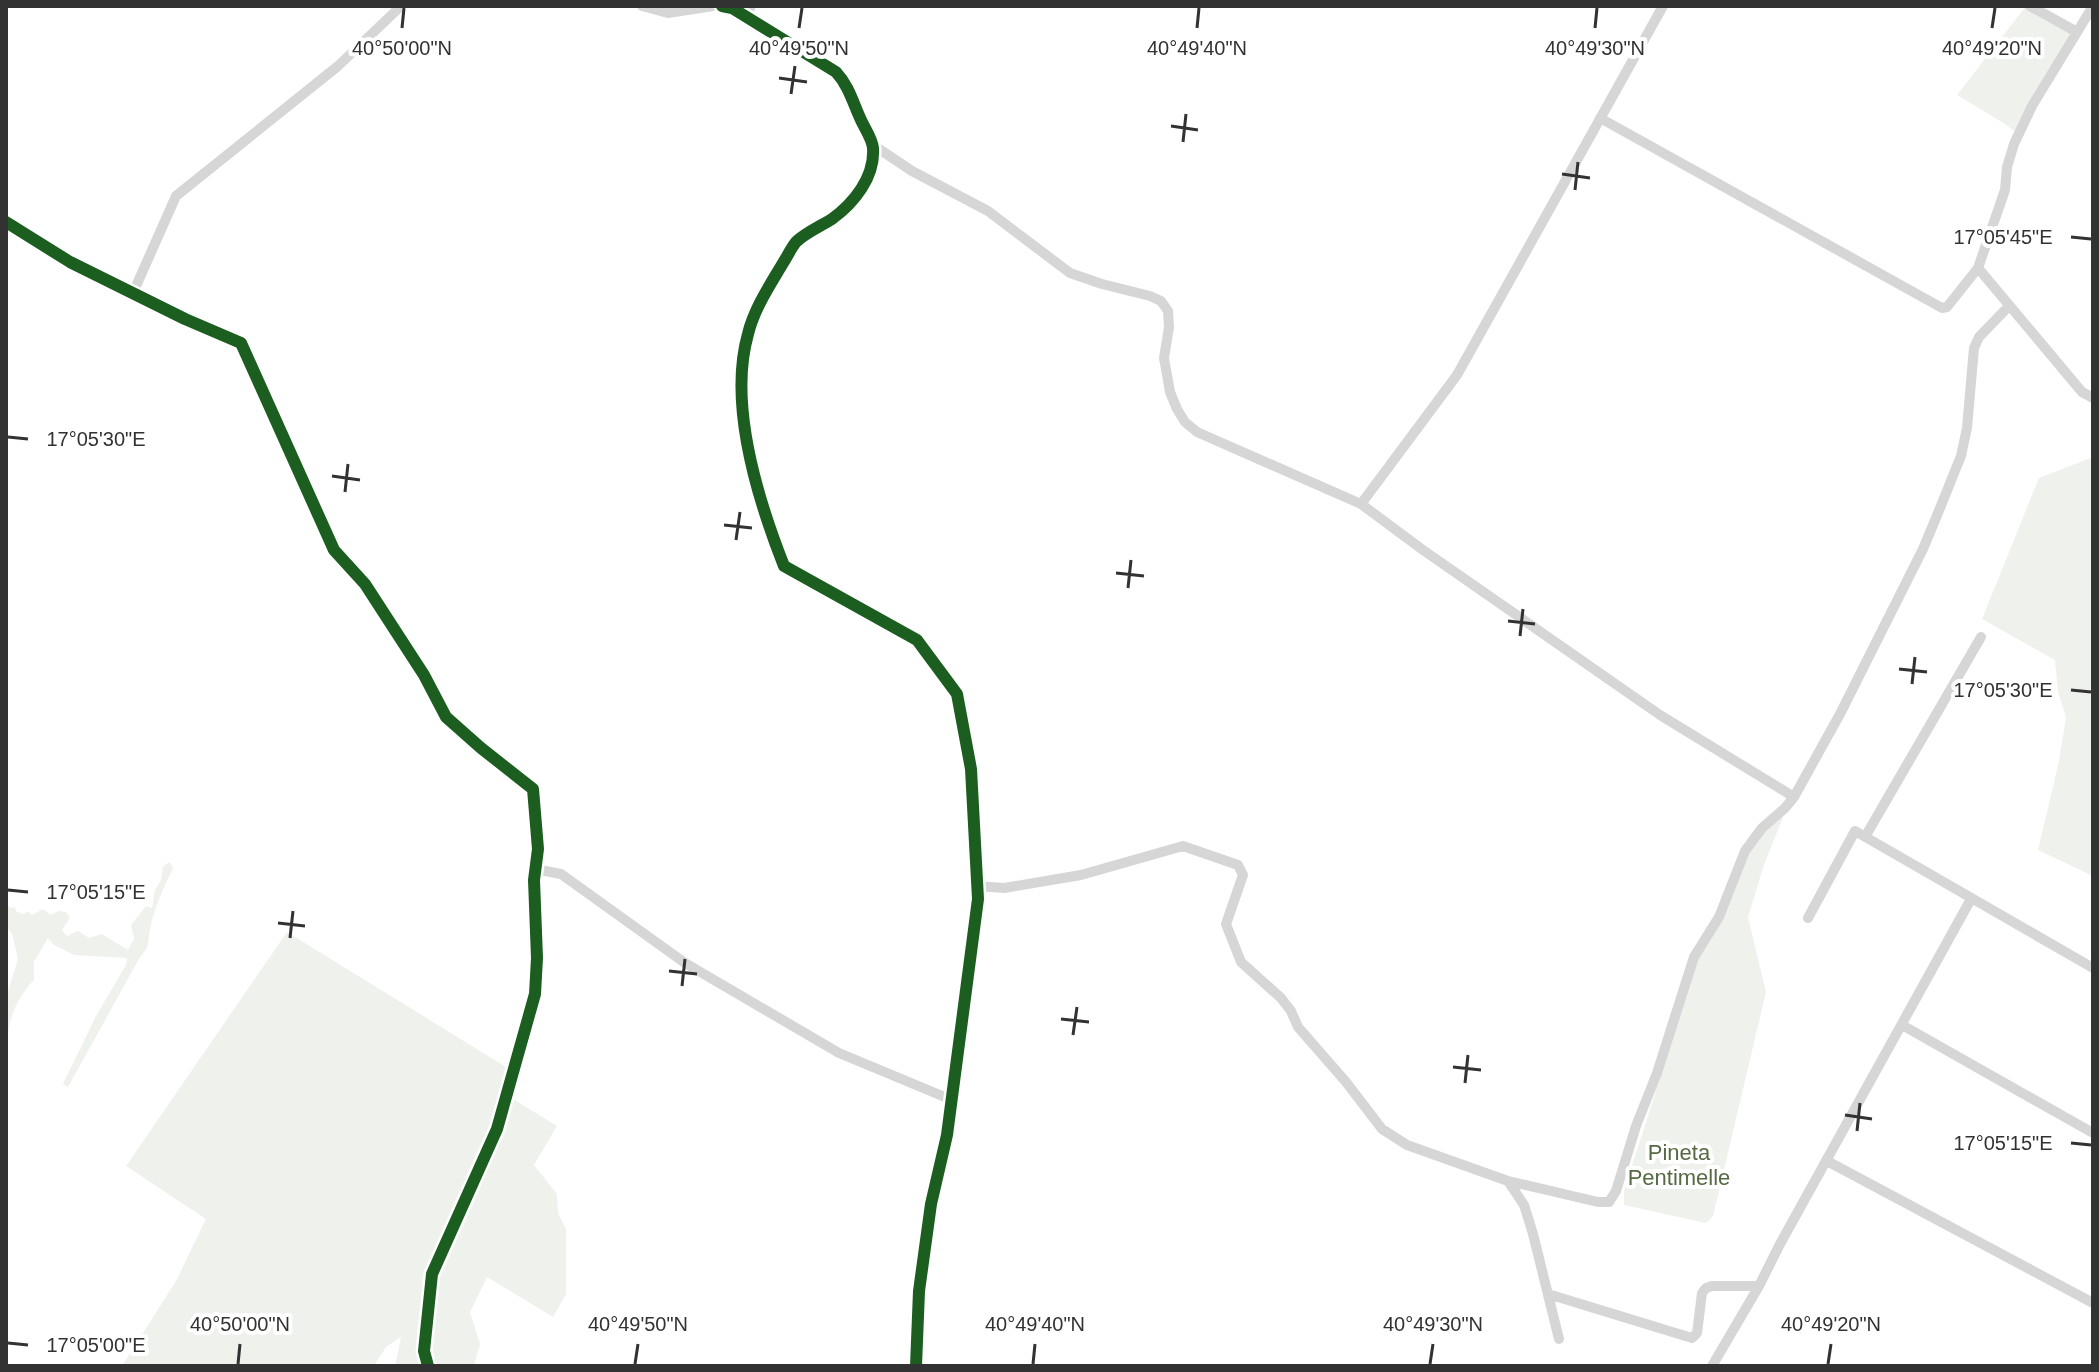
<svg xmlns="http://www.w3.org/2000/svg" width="2099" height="1372" font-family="Arial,sans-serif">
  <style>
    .green { fill: #eff2ec }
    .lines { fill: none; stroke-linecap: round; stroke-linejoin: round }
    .minor { stroke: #d6d6d6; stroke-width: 10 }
    .cycleway-casing { stroke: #fff; stroke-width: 17 }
    .cycleway { stroke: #1b5e20; stroke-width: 12 }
    .ticks { fill: none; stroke: #323232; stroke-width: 3 }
    .labels { text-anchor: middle; stroke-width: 8; stroke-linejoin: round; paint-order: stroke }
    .park-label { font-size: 22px; fill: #566a43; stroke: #fff }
    .ticks-label { font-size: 20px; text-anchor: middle; fill: #323232; stroke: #fff; stroke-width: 8; stroke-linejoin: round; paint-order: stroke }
  </style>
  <rect width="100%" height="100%" fill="#fff"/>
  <!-- green -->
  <path class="green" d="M2026,6L2071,34L2017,133L2005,124L1957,95Z
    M2093,457V876L2038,850L2059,761L2066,717L2058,692L2055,660L1982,619L2039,478Z
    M1784,815L1764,865L1748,917L1766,992L1713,1216L1706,1223L1624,1205V1191L1698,959L1752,841Z
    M169,862L173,868C164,887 154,908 150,929C147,944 151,945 140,957L68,1087L63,1084L96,1016L126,965L127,958L74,955L54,945L48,938L34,962V980C13,1002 7,1025 6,1054V998L18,959L12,934L6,926V904L11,908L15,907L16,911L22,914L28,912L32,915L43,909L51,915L59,911L66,912L70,918L62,930L67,936L78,931L89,938L102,934L128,950L134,939L131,925L146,906L152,908L155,890L161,880L163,867Z
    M287,932L511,1070L497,1128L438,1257L427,1366H395L401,1337L386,1347L374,1366H122L176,1281L206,1219L126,1166Z
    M510,1097L557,1126L534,1165L557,1194L558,1213L566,1229V1294L553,1317L487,1277L470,1312L480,1344L474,1366H430L432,1303L442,1259L492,1155Z"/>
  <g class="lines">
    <!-- minor -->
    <path class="minor" d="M642,6L668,13L713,6
      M722,6L732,8L836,72C849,86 853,103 861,120C865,129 872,138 873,148C875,177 854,203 832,219C821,226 805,233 796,242C791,248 787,257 783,263C770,285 754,309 748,334C728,404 758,500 784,566L917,640L957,694L971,769L978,899L947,1135L931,1204L919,1291L916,1366
      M2030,6L2077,32
      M2093,6L2032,106L2014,144L2007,167L2005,190L1978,268L2082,392L2093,398
      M746,17L751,6
      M1600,118L1942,308L1947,307L1978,268
      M873,145L912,171L988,211L1070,273L1102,284L1150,296L1161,301L1168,311L1169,327L1164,358L1170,392L1177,409L1185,422L1197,432L1361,504L1423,550L1660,715L1794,797
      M6,222L70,262L185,319L241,343L334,550L365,584L424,675L446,717L481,748L533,789L538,849L534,880L537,958L535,994L497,1129L432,1274L424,1351L428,1366
      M133,293L176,196L338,66L401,6
      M1361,504L1457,375L1663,6
      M1865,837L1981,637
      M535,869L561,874L685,963L839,1053L952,1100
      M977,886L1004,888L1081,875L1183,846L1238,865L1243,875L1226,924L1241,962L1281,998L1291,1011L1298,1027L1346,1082L1382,1129L1407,1145L1508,1181L1524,1205L1533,1234L1559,1339
      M1808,918L1855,831L2093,968
      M1902,1025L2093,1133
      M1827,1161L2093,1303
      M1508,1181L1598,1202H1609L1616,1191L1636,1126L1657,1073L1694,957L1719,917L1745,851L1762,828L1785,808L1794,797L1840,714L1923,549L1938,513L1961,456L1967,428L1974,348L1979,337L2009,306
      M1548,1294L1692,1338L1697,1333L1702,1293L1706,1288L1712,1286H1759
      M1712,1366L1759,1286L1780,1244L1971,899"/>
    <defs>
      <path id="cycleway" d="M722,6L732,8L836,72C849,86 853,103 861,120C865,129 872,138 873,148C875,177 854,203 832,219C821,226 805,233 796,242C791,248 787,257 783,263C770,285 754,309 748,334C728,404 758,500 784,566L917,640L957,694L971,769L978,899L947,1135L931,1204L919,1291L916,1366
        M6,222L70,262L185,319L241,343L334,550L365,584L424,675L446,717L481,748L533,789L538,849L534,880L537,958L535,994L497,1129L432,1274L424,1351L428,1366"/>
    </defs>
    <!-- cycleway casing -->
    <use href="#cycleway" class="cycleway-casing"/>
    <!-- cycleway -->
    <use href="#cycleway" class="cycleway"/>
  </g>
  <!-- ticks -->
  <path class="ticks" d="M402,28L404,8M799,28L802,8M1197,28L1199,8M1595,28L1597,8M1992,28L1995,8M779,78L807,82M791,94L795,66M1171,126L1198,130M1183,142L1186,114M1562,174L1590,178M1575,190L1578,162M2071,237L2091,239M8,437L28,439M332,476L360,480M345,492L348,464M724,525L752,528M736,540L740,512M1116,573L1144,576M1128,588L1131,560M1508,621L1535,624M1520,636L1523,609M1899,669L1927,672M1912,684L1915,657M2071,690L2091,692M8,890L28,892M278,923L305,926M290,938L293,911M669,971L697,974M682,986L685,959M1061,1019L1089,1022M1073,1035L1077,1007M1453,1067L1481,1070M1465,1083L1468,1055M1845,1115L1872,1119M1857,1131L1860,1103M2071,1143L2091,1145M8,1343L28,1345M238,1364L240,1344M635,1364L638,1344M1033,1364L1035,1344M1430,1364L1433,1344M1828,1364L1831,1344"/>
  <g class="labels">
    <!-- park labels -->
    <g class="park-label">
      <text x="1679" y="1160">Pineta<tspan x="1679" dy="25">Pentimelle</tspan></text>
    </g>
  </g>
  <g class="ticks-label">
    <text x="402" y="55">40°50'00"N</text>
    <text x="799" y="55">40°49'50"N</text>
    <text x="1197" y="55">40°49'40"N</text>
    <text x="1595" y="55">40°49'30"N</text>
    <text x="1992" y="55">40°49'20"N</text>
    <text x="2003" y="244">17°05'45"E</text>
    <text x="96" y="446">17°05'30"E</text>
    <text x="2003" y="697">17°05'30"E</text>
    <text x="96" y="899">17°05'15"E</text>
    <text x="2003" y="1150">17°05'15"E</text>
    <text x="240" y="1331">40°50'00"N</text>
    <text x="638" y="1331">40°49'50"N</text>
    <text x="1035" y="1331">40°49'40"N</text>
    <text x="1433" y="1331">40°49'30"N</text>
    <text x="1831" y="1331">40°49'20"N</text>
    <text x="96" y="1352">17°05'00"E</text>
  </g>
  <!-- border -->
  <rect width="2099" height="1372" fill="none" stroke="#323232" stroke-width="16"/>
</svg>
